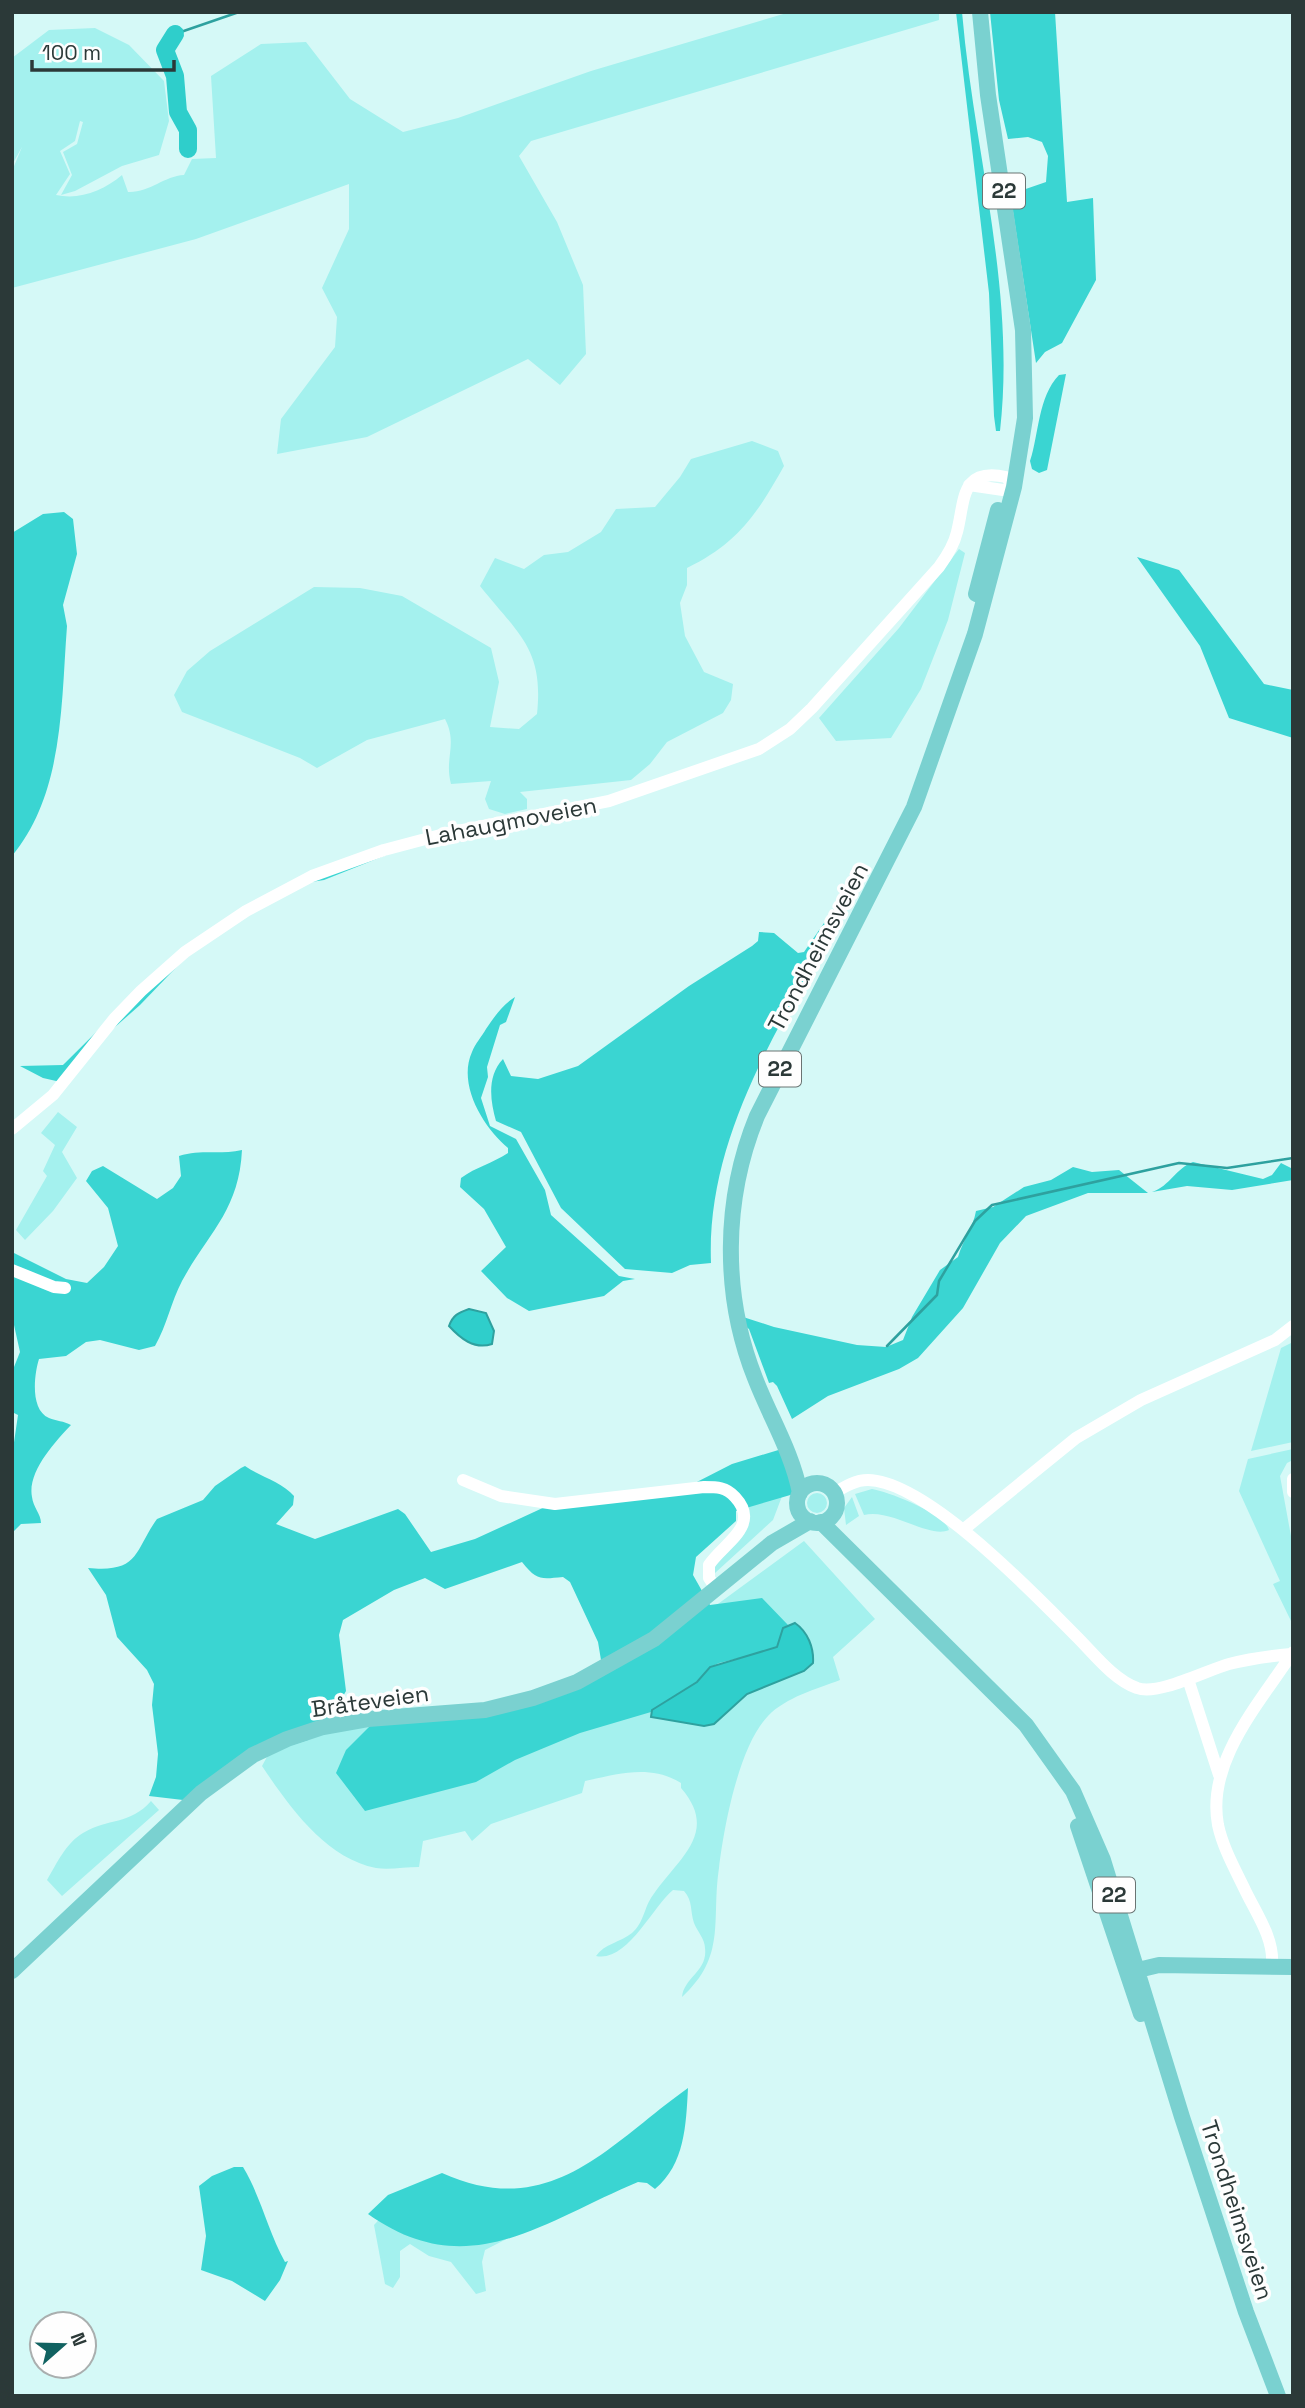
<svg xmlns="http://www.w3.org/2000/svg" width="1305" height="2408" font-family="'Space Grotesk',sans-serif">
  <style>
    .green { fill: #a4f1ee }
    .forest { fill: #3ad5d2 }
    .water { fill: #2fcecb; stroke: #2ea19f; stroke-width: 2 }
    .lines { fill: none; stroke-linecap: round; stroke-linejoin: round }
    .stream { stroke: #2ea19f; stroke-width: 2.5 }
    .river { stroke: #2fcecb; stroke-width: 18 }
    .minor { stroke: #fff; stroke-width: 12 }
    .major { stroke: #7ad1d0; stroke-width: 16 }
    .labels { text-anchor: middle; stroke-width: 7; stroke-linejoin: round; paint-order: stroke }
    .shield { fill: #fefefe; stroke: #6a7473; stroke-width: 2 }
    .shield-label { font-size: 21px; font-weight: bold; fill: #2b3938 }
    .street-label { font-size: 23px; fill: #2b3938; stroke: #fefefe }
  </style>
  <rect width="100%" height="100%" fill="#d5f9f7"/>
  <!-- green -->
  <path class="green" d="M790,12H939V20L531,141L519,156L557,222L583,285L586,354L560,385L528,359L367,437L277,454L281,419L335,347L337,317L322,288L349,229V184L196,239L12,288V171L22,147L12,165V58L49,30L95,28L129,45L164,81L169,121L159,155L122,166L75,191L61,195L72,175L63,152L77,144L83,122L80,121L75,141L60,151L70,174L56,195C80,200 103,191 122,175L128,192C149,193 164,176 184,175L192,159L216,158L211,76L261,44L306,42L350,99L403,132L458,118L591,71Z
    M752,441L778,451L784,466C757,514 738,543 687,568V585L680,603L685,636L704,672L733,684L731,700L723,713L667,742L650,764L631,780L520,792L527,799V809L505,814L489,809L485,799L491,781L451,784C444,758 458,744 445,719L367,740L317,768L300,758L182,712L174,695L187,671L210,651L314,587L360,588L402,596L491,648L499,682L490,727L519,729L537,714C544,648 518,634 480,586L495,558L524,569L544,555L568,552L601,532L616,509L655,507L680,477L691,459Z
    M959,549L965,553L948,620L921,689L891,738L836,741L819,718L899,628Z
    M58,1112L77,1127L62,1152L77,1178L53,1211L25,1240L16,1230L47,1176L43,1171L55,1145L41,1133Z
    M1293,1342V1442L1251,1451L1281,1348Z
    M1293,1449V1460L1287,1463L1280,1476L1293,1547L1291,1621L1273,1584L1280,1581L1239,1491L1248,1459Z
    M872,1489C889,1492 944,1513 949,1530C929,1539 891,1508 864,1515L855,1494Z
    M784,1491L773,1520L715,1573V1564L731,1548L743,1503Z
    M807 1503a10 10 0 1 1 20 0a10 10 0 1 1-20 0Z
    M852,1497L859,1516L846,1525L844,1508Z
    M804,1541L875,1619L833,1657L840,1680C817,1689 786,1697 768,1716C739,1746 724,1826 719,1868C711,1921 727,1956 682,1997C684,1977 708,1971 705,1948C705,1939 697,1931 694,1923C690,1911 693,1901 684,1891L673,1890C653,1906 627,1963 596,1956C604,1944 621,1942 632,1933C644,1923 644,1907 653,1895C678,1858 720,1833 681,1788V1783C650,1764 618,1774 585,1781L582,1793L491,1824L472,1841L465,1831L423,1841L419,1867C405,1867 389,1870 376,1868C325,1858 289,1806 262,1766L268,1755L318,1734L388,1724L487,1718L696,1620Z
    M151,1801L159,1810L62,1896L47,1880C57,1863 66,1843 83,1833C108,1818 130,1825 151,1801Z
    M390,2208L534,2225L485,2250L482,2262L486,2291L476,2294L451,2262L429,2256L410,2244L400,2251V2277L393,2288L385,2284L374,2225Z"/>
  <!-- forest -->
  <path class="forest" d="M956,12H962C974,153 1016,290 1000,431H996L994,416L989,293Z
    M990,12H1055L1067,202L1093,198L1096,280L1062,343L1045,352L1036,363L1012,205L1017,192L1046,182L1048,156L1042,142L1028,137L1008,139L999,100Z
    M1066,374L1047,470L1039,473L1032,469L1030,461C1039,433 1038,397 1059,375Z
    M64,512L73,519L77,554L63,605L67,626C61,704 64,793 12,856V533L43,514Z
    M1137,557L1179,570L1264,684L1293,690V738L1229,718L1200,646Z
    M391,847L394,852L324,880L305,883L273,898L193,950L140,1005L81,1057L67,1075L65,1083L43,1078L20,1066L63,1065C109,1020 154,972 207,934C262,894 327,869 391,847Z
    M835,907L842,913C782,1023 706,1134 711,1263L690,1265L672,1273L625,1269L561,1208L521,1132L496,1121C490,1100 487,1076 503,1059L511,1076L538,1079L578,1066L689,986L752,946L758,941L759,932L774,933L798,953L804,952Z
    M515,997L506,1022L500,1025L487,1067L488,1077L481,1098L490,1126L516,1139L545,1190L551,1215L619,1276L635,1279L623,1281L604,1296L529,1311L507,1298L481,1271L506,1247L484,1209L460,1187L461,1178C476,1167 493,1163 508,1153V1148C484,1128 457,1085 472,1052C475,1044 482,1036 486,1029C495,1016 502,1005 515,997Z
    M242,1150C239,1211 208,1233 182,1281C171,1302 167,1325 155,1346L139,1350L100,1340L86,1342L66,1356L39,1359C34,1375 30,1410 49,1418C56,1421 64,1421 71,1425C55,1442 27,1472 32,1497C33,1507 41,1514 41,1523L21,1524L12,1533V1456L18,1415L12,1412V1372L20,1352L12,1316V1252L66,1279L87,1283L104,1267L118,1246L108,1208L86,1181L92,1171L103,1166L157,1199L173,1188L181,1176L179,1156C201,1149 220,1155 242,1150Z
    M1193,1162L1263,1179L1272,1175L1281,1163L1293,1169V1180L1232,1190L1187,1186L1152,1192C1170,1186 1176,1168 1193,1162Z
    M1073,1167L1092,1172L1119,1170L1148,1193H1088L1026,1216L1000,1243L963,1308L918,1358L899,1369L828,1396L792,1419L777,1386L773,1382L769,1383L749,1329L734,1318L740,1316L774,1327L857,1345L886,1347L903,1340L912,1317L940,1270L958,1257C963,1240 973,1228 976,1211L993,1207L1024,1187L1051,1180Z
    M785,1448L804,1491L736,1511V1521L696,1557L693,1575L710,1605L762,1598L788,1625L783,1628L778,1647L771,1650L719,1663L710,1667L697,1682L651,1712L580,1733L515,1760L476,1782L365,1811L336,1773L346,1750L372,1724L487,1711L602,1666L598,1642L570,1582L563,1577C541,1579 537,1581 522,1562L445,1589L425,1578L394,1590L343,1620L339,1635L346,1691L327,1724L308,1740L269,1752L200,1802L149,1796L156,1777L158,1754L152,1705L154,1684L147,1670L117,1637L106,1595L88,1568C140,1573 134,1551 157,1519L203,1500L215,1486L241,1468L245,1466C261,1477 282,1482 294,1496L293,1505L276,1524L315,1539L398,1509L405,1514L431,1552L475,1539L547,1506L691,1485L732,1464Z
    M688,2088C686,2125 685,2164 655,2189L647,2183L638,2182C542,2222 468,2285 368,2214L388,2195L442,2173C551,2222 608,2145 688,2088Z
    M234,2167H243C261,2197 268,2231 285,2262L288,2261L280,2280L265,2301L232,2281L201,2270L206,2236L199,2186L212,2176Z"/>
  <!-- water -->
  <path class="water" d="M469,1309L486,1313L494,1331L492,1344C474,1350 460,1338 449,1326C453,1315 458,1313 469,1309Z
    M795,1623C808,1632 814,1648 813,1663L804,1671L747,1694L714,1724L704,1726L651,1717L652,1710L697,1682L710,1667L777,1647L783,1628Z"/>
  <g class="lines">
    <!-- stream -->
    <path class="stream" d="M175,34L239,12
      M887,1346L937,1295L939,1281L975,1221L992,1205L1179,1163L1227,1168L1293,1158"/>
    <!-- river -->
    <path class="river" d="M175,34L165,50L175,76L178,112L188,130V149"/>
    <!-- minor -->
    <path class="minor" d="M12,1129L53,1095L114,1019L141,991L185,952L246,911L312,876L384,850L448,833L609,801L759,749L790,729L812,708L939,567C947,556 954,545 957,532C965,501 960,467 1006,477L1014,487L1003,490L969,485
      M12,1270L54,1287L65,1288
      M1293,1479V1492
      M463,1480L501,1496L555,1504L704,1487C717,1487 726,1487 735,1497C762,1526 722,1544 709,1565V1578L717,1590
      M834,1493C844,1487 855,1480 868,1480C927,1481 1035,1595 1077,1637C1094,1654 1114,1680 1137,1688C1158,1696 1207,1670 1229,1664C1249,1659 1270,1656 1291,1654
      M963,1530L1076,1438L1141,1400L1275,1340L1293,1326
      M1188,1679L1219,1775
      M1272,1964C1274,1938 1256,1913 1245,1890C1235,1869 1223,1848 1218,1825C1206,1761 1260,1703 1293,1652"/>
    <!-- major -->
    <path class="major" d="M976,594L998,510
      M797 1503a20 20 0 1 1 40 0a20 20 0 1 1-40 0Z
      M800,1493C792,1452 770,1417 755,1378C722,1295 723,1199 757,1116L914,807L975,634L1014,487L1025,418L1023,330L988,95L980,12
      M821,1522L1026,1725L1073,1791L1103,1860L1182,2117L1246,2312L1278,2396
      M1078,1826L1141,2014
      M12,1971L201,1793L253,1755L287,1739L323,1727L368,1719L485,1710L533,1698L577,1682L654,1639L772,1543L810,1521
      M1131,1977L1138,1970L1159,1965L1293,1967"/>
  </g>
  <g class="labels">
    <!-- shield labels -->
    <g class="shield">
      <rect x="983" y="173.5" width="42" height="35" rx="5"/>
      <rect x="759" y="1051.5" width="42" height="35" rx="5"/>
      <rect x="1093" y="1877.5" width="42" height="35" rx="5"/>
    </g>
    <g class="shield-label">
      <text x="1004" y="198">22</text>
      <text x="780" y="1076">22</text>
      <text x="1114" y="1902">22</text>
    </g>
    <!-- street labels -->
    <g class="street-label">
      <text transform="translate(511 821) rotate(-11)" y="8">Lahaugmoveien</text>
      <text transform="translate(818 947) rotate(-62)" y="8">Trondheimsveien</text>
      <text transform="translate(370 1701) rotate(-8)" y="8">Bråteveien</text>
      <text transform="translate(1237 2210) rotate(72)" y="8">Trondheimsveien</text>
    </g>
  </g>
  <!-- border -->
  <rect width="1305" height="2408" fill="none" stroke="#2b3938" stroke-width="28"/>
  <!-- north arrow -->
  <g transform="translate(63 2345) rotate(70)"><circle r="33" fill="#fefefe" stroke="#aaafaf" stroke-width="2"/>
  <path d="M0-5L12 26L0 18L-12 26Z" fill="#116261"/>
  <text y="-10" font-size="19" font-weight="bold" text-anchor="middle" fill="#2b3938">N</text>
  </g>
  <!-- scale -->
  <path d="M32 60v10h142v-10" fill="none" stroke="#2b3938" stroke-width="3.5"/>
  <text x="42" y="60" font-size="21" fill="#2b3938" stroke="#fefefe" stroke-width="5" paint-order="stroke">100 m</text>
</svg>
